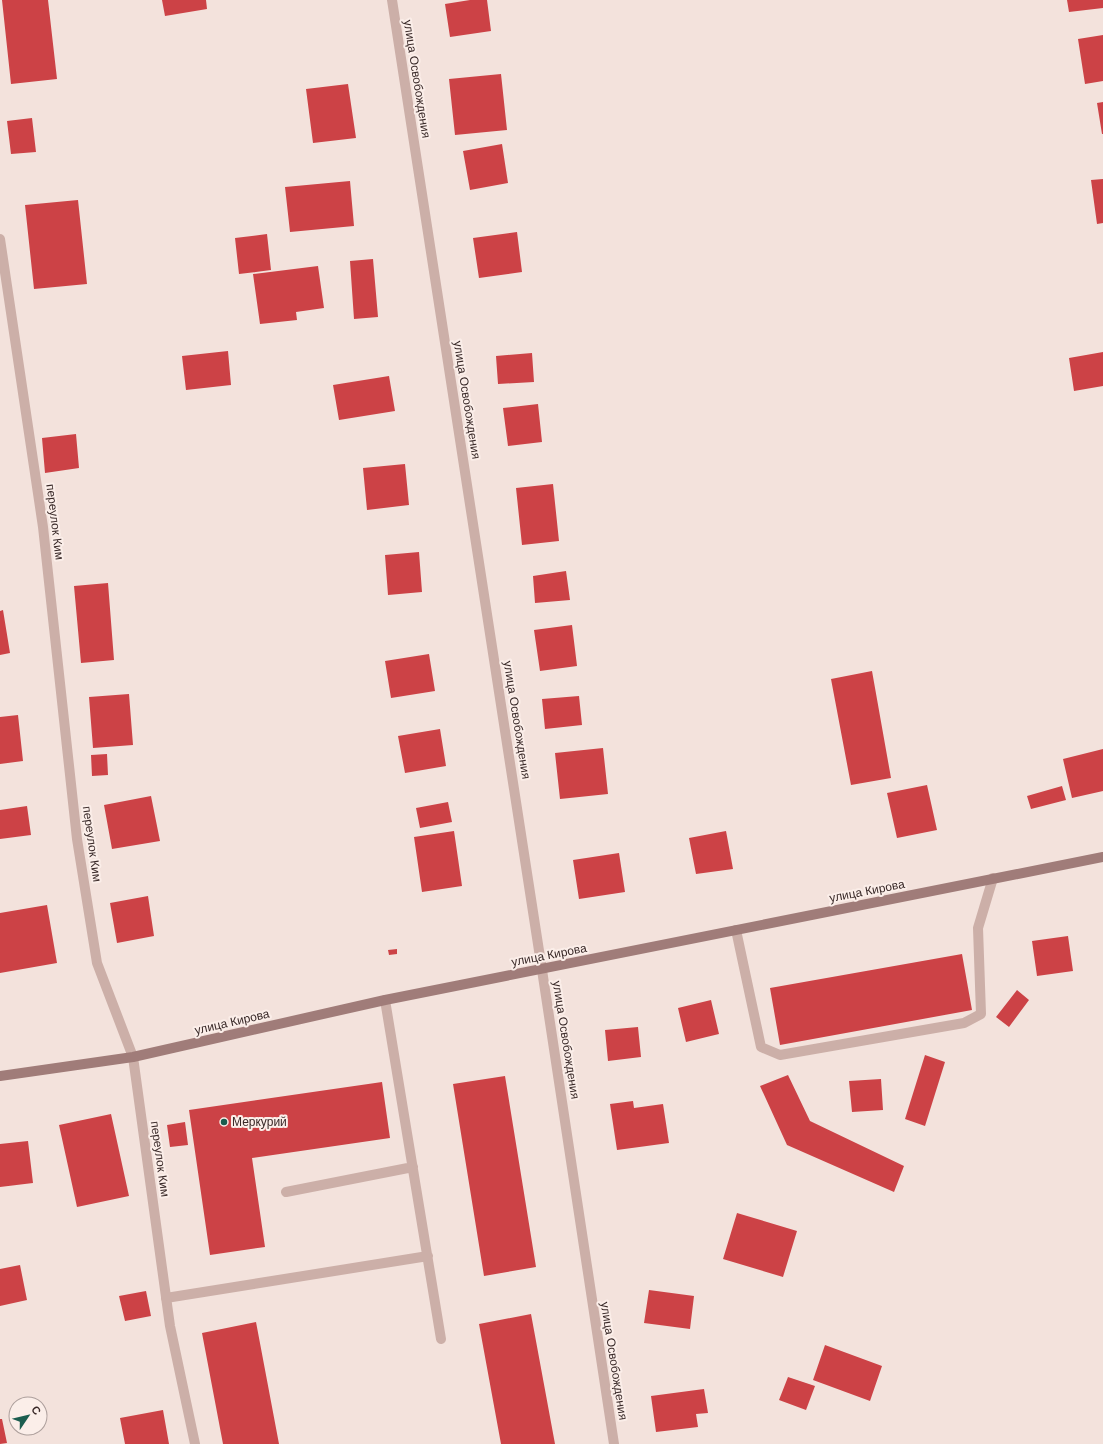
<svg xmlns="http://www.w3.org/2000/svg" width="1103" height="1444" font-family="Arial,sans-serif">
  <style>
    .building { fill: #cc4246 }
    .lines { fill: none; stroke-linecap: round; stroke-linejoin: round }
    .lane { stroke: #ccafa8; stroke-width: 10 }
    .street { stroke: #ccafa8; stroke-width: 10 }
    .secondary { stroke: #a07c79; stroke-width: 10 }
    .poi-dot { fill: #1b5d4f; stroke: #fbeee9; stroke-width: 1.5 }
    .labels { text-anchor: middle; stroke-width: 4; stroke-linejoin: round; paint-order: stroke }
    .street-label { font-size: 12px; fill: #392928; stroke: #fbeee9 }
    .poi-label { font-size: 12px; fill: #392928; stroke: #fbeee9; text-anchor: start }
  </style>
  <rect width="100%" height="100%" fill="#f3e2dc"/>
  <!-- building -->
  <path class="building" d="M2,0H48L57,79L11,84Z
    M162,0H206L207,9L165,16Z
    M470,0H487L491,31L450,37L445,4Z
    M1067,0H1103V8L1069,12Z
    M1103,35V81L1085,84L1078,39Z
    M501,74L507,130L455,135L449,79Z
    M348,84L356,138L313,143L306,89Z
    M1103,102V134H1102L1097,103Z
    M32,118L36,152L11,154L7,121Z
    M502,144L508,183L470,190L463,151Z
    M1103,179V223L1097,224L1091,180Z
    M350,181L354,226L290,232L285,187Z
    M78,200L87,284L34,289L25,205Z
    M517,232L522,272L479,278L473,238Z
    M267,234L271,270L239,274L235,238Z
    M373,259L378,317L354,319L350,261Z
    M318,266L324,308L296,312L297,320L260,324L253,274Z
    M228,351L231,385L186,390L182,356Z
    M1103,352V386L1074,391L1069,358Z
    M532,353L534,382L498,384L496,356Z
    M389,376L395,411L339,420L333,385Z
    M538,404L542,442L508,446L503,408Z
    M76,434L79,468L45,473L42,438Z
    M405,464L409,505L367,510L363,468Z
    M553,484L559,541L522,545L516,488Z
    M419,552L422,592L388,595L385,555Z
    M566,571L570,600L535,603L533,576Z
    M108,583L114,660L81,663L74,586Z
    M3,610L10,653L0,655V611Z
    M572,625L577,666L540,671L534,630Z
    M429,654L435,691L391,698L385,661Z
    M872,671L891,778L851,785L831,679Z
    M129,694L133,745L93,748L89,697Z
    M579,696L582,725L545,729L542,699Z
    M18,715L23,761L0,764V717Z
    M440,729L446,766L405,773L398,736Z
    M603,748L608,794L560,799L555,753Z
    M1103,749V791L1072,798L1063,759Z
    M107,754L108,775L92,776L91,755Z
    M927,785L937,830L897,838L887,793Z
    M1062,786L1066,800L1031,809L1027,796Z
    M151,796L160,841L112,849L104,805Z
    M448,802L452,822L420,828L416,808Z
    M27,806L31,835L0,839V810Z
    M454,831L462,886L422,892L414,837Z
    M726,831L733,869L696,874L689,838Z
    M619,853L625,892L579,899L573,860Z
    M148,896L154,936L117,943L110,903Z
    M47,905L57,963L0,973V913Z
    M1068,936L1073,971L1037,976L1032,941Z
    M397,949V954L389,955L388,950Z
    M962,954L972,1010L780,1045L770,988Z
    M1017,990L1029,1000L1009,1027L996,1017Z
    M711,1000L719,1034L686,1042L678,1008Z
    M638,1027L641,1057L608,1061L605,1030Z
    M925,1055L945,1062L925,1126L905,1119Z
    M788,1075L810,1121L904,1166L894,1192L787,1145L760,1086Z
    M505,1076L536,1267L484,1276L453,1084Z
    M881,1079L883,1110L852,1112L849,1081Z
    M382,1082L390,1138L252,1158L265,1247L210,1255L189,1110Z
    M633,1101L634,1108L663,1104L669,1143L617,1150L610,1104Z
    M111,1114L129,1196L77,1207L59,1125Z
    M185,1122L188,1145L170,1147L167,1125Z
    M28,1141L33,1183L0,1187V1144Z
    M737,1213L797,1231L783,1277L723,1259Z
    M20,1265L27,1300L0,1306V1269Z
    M649,1290L694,1296L690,1329L644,1323Z
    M146,1291L151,1316L125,1321L119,1296Z
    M531,1314L555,1444H501L479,1324Z
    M256,1322L279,1444H223L202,1333Z
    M825,1345L882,1366L870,1401L813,1380Z
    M788,1377L815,1386L806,1410L779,1400Z
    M704,1389L708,1413L696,1414L698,1427L656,1432L651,1396Z
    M163,1410L169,1444H125L120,1418Z
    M0,1419H2L7,1443L0,1444Z"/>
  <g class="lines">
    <!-- lane -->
    <path class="lane" d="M736,930L761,1047L780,1055L964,1023L981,1014L978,928L993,878
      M385,1000L441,1339
      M286,1192L413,1167
      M166,1298L428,1256"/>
    <!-- street -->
    <path class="street" d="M392,0L542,970L614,1444
      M0,239L43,527L77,839L97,963L133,1057L170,1326L195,1444"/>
    <!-- secondary -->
    <path class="secondary" d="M0,1076L133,1057L385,1000L1103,857"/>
  </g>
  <!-- markers -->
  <circle class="poi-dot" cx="224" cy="1122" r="4"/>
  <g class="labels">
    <!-- street labels -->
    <g class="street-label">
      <text transform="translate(417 79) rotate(81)" y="4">улица Освобождения</text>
      <text transform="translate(467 400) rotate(81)" y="4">улица Освобождения</text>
      <text transform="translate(55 522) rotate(83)" y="4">переулок Ким</text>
      <text transform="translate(517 720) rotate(81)" y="4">улица Освобождения</text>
      <text transform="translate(92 844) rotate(82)" y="4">переулок Ким</text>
      <text transform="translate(867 891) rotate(-11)" y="4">улица Кирова</text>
      <text transform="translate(549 955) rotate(-11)" y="4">улица Кирова</text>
      <text transform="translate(232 1022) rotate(-13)" y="4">улица Кирова</text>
      <text transform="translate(566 1040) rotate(81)" y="4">улица Освобождения</text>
      <text transform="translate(160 1159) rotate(82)" y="4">переулок Ким</text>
      <text transform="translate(614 1361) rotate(81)" y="4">улица Освобождения</text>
    </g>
    <!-- poi labels -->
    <g class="poi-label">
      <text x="232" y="1126">Меркурий</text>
    </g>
  </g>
  <!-- north arrow -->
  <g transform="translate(28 1416) rotate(55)"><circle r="19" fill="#fbeee9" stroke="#ad9f9c"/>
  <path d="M0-3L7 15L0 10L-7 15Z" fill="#1b5d4f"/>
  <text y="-6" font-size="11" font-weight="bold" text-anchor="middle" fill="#392928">С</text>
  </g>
</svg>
